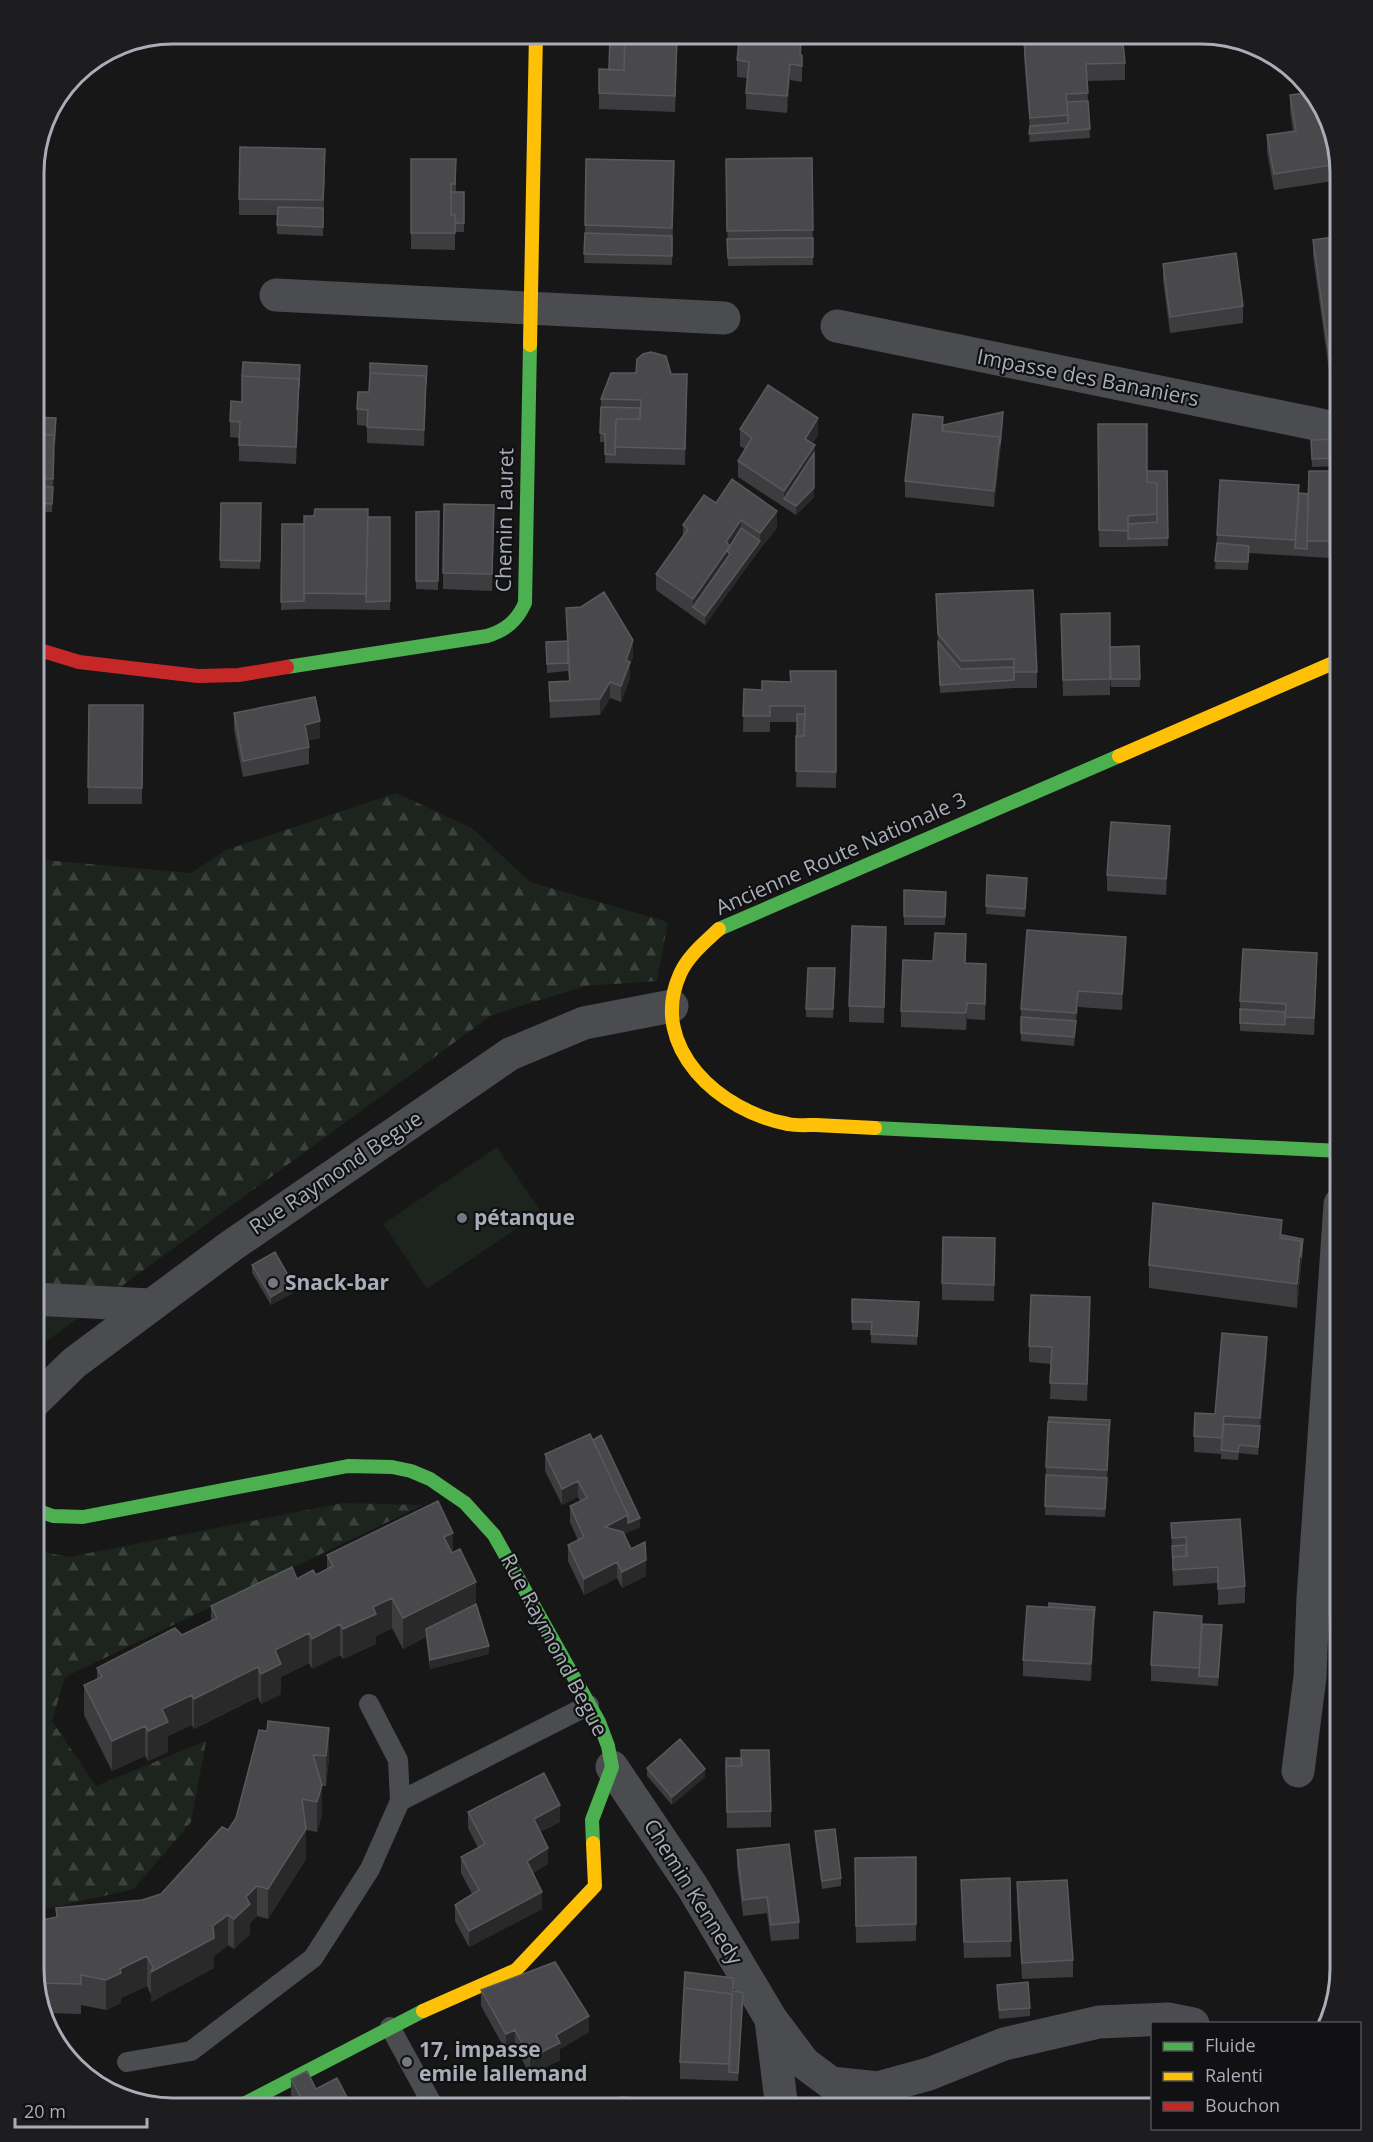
<svg xmlns="http://www.w3.org/2000/svg" width="1373" height="2142" font-family="'Open Sans',sans-serif">
  <style>
    .forest { fill: url(#forest-firs) }
    .pitch { fill: #1d241e }
    .lines { fill: none; stroke-linecap: round; stroke-linejoin: round }
    .lane { stroke: #4b4c50; stroke-width: 20 }
    .street { stroke: #4b4c50; stroke-width: 33 }
    .fast { stroke: #4caf50; stroke-width: 14 }
    .slow { stroke: #ffc107; stroke-width: 14 }
    .jam { stroke: #c62828; stroke-width: 14 }
    .wall { fill: #3d3d3f }
    .shaded-wall { fill: #29292a }
    .building { fill: #49494c; stroke: #58595d; stroke-width: 1.5 }
    .poi-dot { fill: #757880; stroke: #111113; stroke-width: 2 }
    .labels { text-anchor: middle; stroke-width: 4.5; stroke-linejoin: round; paint-order: stroke }
    .street-label { font-size: 21px; fill: #a8adb8; stroke: #111113 }
    .poi-label { font-size: 21px; font-weight: bold; fill: #a8adb8; stroke: #111113; text-anchor: start }
    .rim { fill: none; stroke: #a8adb8; stroke-width: 3 }
  </style>
  <defs>
    <pattern id="forest-firs" width="22" height="20" patternUnits="userSpaceOnUse" patternTransform="scale(1.5)"><rect width="22" height="20" fill="#1d241e"/><path d="M5 1l3.5 6h-7zM16 11l3.5 6h-7z" fill="#3b413d"/></pattern>
  </defs>
  <rect width="100%" height="100%" fill="#171717"/>
  <!-- forest -->
  <path class="forest" d="M396,793L472,828L530,882L668,922L657,981L585,986L492,1015L33,1351V859L191,873L226,850Z
    M343,1503L423,1505L65,1677L52,1721L96,1786L206,1741L191,1822L134,1889L33,1912V1550L69,1557Z"/>
  <!-- pitch -->
  <path class="pitch" d="M497,1147L541,1212L427,1289L383,1224Z"/>
  <g class="lines">
    <!-- lane -->
    <path class="lane" d="M369,1704L398,1760L400,1801
      M390,2027L435,2109
      M127,2062L191,2051L313,1958L370,1869L400,1801L589,1705"/>
    <!-- street -->
    <path class="street" d="M276,295L724,318
      M837,326L1340,429
      M33,1299L150,1305
      M33,1403L74,1363L231,1246L510,1054L584,1023L672,1006
      M612,1767L692,1886L771,2019L804,2063L831,2083L878,2088L929,2074L1004,2044L1099,2022L1168,2019L1193,2024
      M1298,1771L1310,1677L1313,1598L1340,1204
      M771,2020L782,2109"/>
    <!-- fast -->
    <path class="fast" d="M287,667L487,636C506,630 517,621 525,603L530,345
      M719,929L1119,756
      M875,1128L1340,1151
      M33,1509L53,1516L83,1517L348,1466L392,1467L411,1471L430,1479L465,1503L494,1535L599,1722L608,1746L612,1767L592,1820L593,1843
      M234,2109L423,2011"/>
    <!-- slow -->
    <path class="slow" d="M530,345L536,33
      M1119,756L1340,660
      M719,929C705,942 688,956 680,974C647,1048 721,1112 788,1124C797,1126 807,1125 816,1125C836,1126 855,1127 875,1128
      M423,2011L516,1970L595,1886L593,1843"/>
    <!-- jam -->
    <path class="jam" d="M33,648L79,662L198,676L239,675L287,667"/>
  </g>
  <!-- wall -->
  <path class="wall" d="M678,33L675,112L599,109V69L609,70Z
    M751,33H803L801,55L802,56V82L790,80L787,113L746,109V93L747,78L737,77V60Z
    M837,33H946V40L837,39Z
    M1083,33H1122L1125,63V80L1087,81L1090,138L1029,142L1030,131L1024,58V41L1083,38Z
    M1290,95L1326,110L1340,172V180L1274,190L1267,152V135L1293,132L1290,111Z
    M812,158L813,265L728,266L726,159Z
    M411,159H456V192H464V232H455V250L411,249Z
    M325,166L323,236L277,234V215H239V199Z
    M674,177L672,265L584,263L585,225Z
    M1340,236V384L1331,385L1313,256V240Z
    M1163,264L1243,306V323L1170,333L1163,280Z
    M300,373L296,464L239,461V438L230,437V421L242,402Z
    M427,374L424,446L367,443V426L357,425V409L369,392Z
    M671,374H687L685,465L605,463V442H600L601,399Z
    M33,417L56,426L52,512H33Z
    M1003,420L1000,454L994,507L905,497V481L943,425Z
    M1098,424L1147,479L1167,471L1168,546L1128,547H1099Z
    M740,429L818,435L812,443L814,497L796,515L738,477V461L745,449L740,446Z
    M1340,439V466L1312,467L1311,440Z
    M1340,471V530H1332L1331,558L1249,553L1248,570L1215,569L1217,535L1299,493L1308,494Z
    M221,503H261L260,569L220,568Z
    M716,503L777,528L760,549L705,625L656,590V574L683,536V525Z
    M439,511L438,590L416,589V512Z
    M368,517H390V610L304,609L281,610L282,524H304Z
    M494,522L492,591L443,589V573Z
    M936,594L1037,672V688H1014L940,693Z
    M566,608L633,656L630,665V678L621,702L610,698L600,715L550,718L549,682L569,681L568,671L547,673L546,642L567,641Z
    M1061,630L1110,647L1139,646L1140,687H1111L1110,678V695L1063,696Z
    M836,671V788L796,787L797,722H770V732H743L744,689L762,690L790,682Z
    M143,705L142,804H88V787Z
    M234,713L320,738L308,740L309,747V764L243,777L234,730Z
    M1170,842L1166,895L1107,891V875Z
    M987,875L1027,886L1025,917L986,914Z
    M904,890L946,900L945,925H904Z
    M886,927L884,1023L849,1022V1006Z
    M1126,953L1122,1010L1078,1007L1074,1046L1021,1041V1009Z
    M965,963L986,980L985,1020L967,1019L966,1030L901,1027V1011Z
    M1317,969L1314,1035L1240,1031V1001Z
    M835,977L833,1018L806,1017V1009Z
    M1282,1220V1235L1303,1247L1297,1308L1149,1288V1265Z
    M995,1254L994,1301L942,1300V1283Z
    M252,1265L293,1293L271,1305L252,1273Z
    M919,1302L917,1345L871,1343V1330H852V1322Z
    M1090,1313L1087,1401L1050,1399L1051,1364L1029,1362V1346Z
    M1267,1353L1258,1455L1239,1453L1238,1460L1221,1459V1454L1194,1452V1436L1215,1414Z
    M1110,1428L1105,1517L1045,1515L1046,1467Z
    M545,1454L640,1527L624,1534L646,1576L622,1588L617,1578L584,1595L568,1561V1545L578,1540L570,1522V1506L580,1501L578,1497L562,1505L545,1471Z
    M1171,1523L1245,1586V1603L1218,1605V1583L1173,1586Z
    M453,1552L476,1604L489,1654L430,1669L426,1637L403,1649L392,1628L376,1636V1644L343,1659L340,1655L312,1669L309,1663L281,1677V1694L261,1704L258,1697L194,1729L192,1725L168,1736V1752L148,1761L145,1756L112,1771L84,1715V1685L97,1679V1668L182,1635L211,1621V1606L297,1579L316,1575L327,1569V1555Z
    M1095,1615L1091,1681L1023,1676V1660Z
    M1202,1624L1222,1633L1218,1686L1151,1681V1665Z
    M259,1730L329,1758L326,1786H322V1815L317,1832L306,1830V1859L268,1919L257,1916L250,1923V1934L234,1949L228,1945L214,1956V1968L151,2002V1995L147,1986L121,1998V2003L106,2010L81,2005V2014L43,2013L33,1970L37,1921L56,1918V1908L142,1900L161,1894L228,1830L236,1818Z
    M647,1768L705,1777L672,1805L647,1776Z
    M726,1783L771,1811V1827L727,1828Z
    M468,1812L560,1822L540,1832L548,1864L533,1873L542,1909L469,1947L455,1921V1905L472,1894L461,1873V1857L478,1848L468,1828Z
    M815,1831L841,1878V1886L822,1889L815,1839Z
    M737,1850L799,1922V1939L771,1941L767,1913L743,1916L737,1867Z
    M916,1857V1941L856,1943L855,1858Z
    M1010,1878L1011,1957L964,1958L961,1880Z
    M1017,1882L1073,1960V1977L1022,1979L1017,1899Z
    M997,1985L1030,2008V2016L999,2019Z
    M481,1990L589,2032L560,2049V2060L530,2075L515,2046L506,2051L481,2006Z
    M733,1991L743,2001L738,2081L680,2079V2062Z
    M291,2079L316,2089L353,2109H298L291,2095Z"/>
  <!-- shaded-wall -->
  <path class="shaded-wall" d="M801,33H803L800,65V53Z
    M790,64V80L787,113V96Z
    M427,366L424,446V430Z
    M299,379V395L296,464V447Z
    M1003,412L1000,454L994,507V491Z
    M818,418V435L805,455V439Z
    M56,426L52,512L54,435Z
    M815,445L814,497L796,515V506L784,499V507V491Z
    M494,505V522L492,591V574Z
    M777,511V528L760,549L705,625V616L760,541V533Z
    M741,520V537L730,562L693,607V599L726,542Z
    M633,640V656L630,665V678L621,702V686L626,660Z
    M610,682V698L600,715V699Z
    M320,721V738L305,741V725Z
    M1170,826V842L1166,895V879Z
    M1126,937V953L1122,1010V994Z
    M1317,953V969L1314,1035V1018Z
    M1078,991V1007L1074,1046L1076,1013Z
    M967,1003V1019L966,1030V1013Z
    M1282,1220V1244L1280,1238Z
    M1301,1241V1265L1297,1308V1284Z
    M293,1284V1293L271,1305V1297Z
    M1267,1337V1353L1258,1455L1260,1418Z
    M1110,1420V1428L1105,1517L1109,1425Z
    M578,1481V1497L562,1505V1489Z
    M628,1515L640,1518V1527L605,1543V1527Z
    M453,1533V1563L444,1537Z
    M646,1560V1576L622,1588V1572Z
    M617,1562V1578L584,1595V1579Z
    M476,1582V1613L426,1629V1637L403,1649V1618Z
    M392,1598V1628L376,1636V1644L343,1659V1629L373,1607Z
    M1095,1607V1615L1091,1681V1664L1094,1610Z
    M340,1624V1655L312,1669V1639Z
    M309,1633V1663L281,1677V1694L261,1704V1674L275,1650Z
    M489,1646V1654L430,1669V1660Z
    M258,1667V1697L194,1729V1699Z
    M192,1695V1725L168,1736V1752L148,1761V1731L162,1709Z
    M145,1726V1756L112,1771V1741Z
    M329,1728V1758L326,1786V1756Z
    M705,1769V1777L672,1805V1797Z
    M322,1785V1815L317,1832V1802Z
    M560,1805V1822L534,1835V1819Z
    M306,1829V1859L268,1919V1889Z
    M548,1848V1864L527,1877V1861Z
    M257,1886V1916L250,1923V1934L234,1949V1919L246,1897Z
    M542,1892V1909L469,1947V1931Z
    M228,1915V1945L214,1956V1968L151,2002V1972Z
    M147,1956V1986L121,1998V2003L106,2010V1980L120,1969Z
    M589,2016V2032L560,2049V2060L530,2075V2058L556,2035Z
    M515,2030V2046L506,2051V2034Z"/>
  <!-- building -->
  <path class="building" d="M625,33H677L675,96L599,93V69L624,70Z
    M740,33L751,34V33H801L800,53L802,56V66L790,64L787,96L746,93L749,62L737,60Z
    M1084,33H1122L1125,63L1086,64L1088,93L1066,94L1068,115L1030,118L1024,41L1084,38Z
    M610,34H625L624,70H609Z
    M1309,92L1326,110L1338,164L1274,174L1267,135L1296,131L1290,95Z
    M1088,101L1090,129L1029,134L1030,126L1068,123L1067,102Z
    M240,147L325,149L323,200L239,199Z
    M812,158L813,230L727,231L726,159Z
    M411,159H456L455,184H451V215H455V233H411Z
    M586,159L674,161L672,228L585,225Z
    M451,192H464V223H455V215H451Z
    M278,207L323,208V227L277,225Z
    M585,233L672,236V256L584,254Z
    M1340,236V368L1331,369L1313,240Z
    M813,238V257L728,258L727,239Z
    M1236,253L1243,306L1170,317L1163,264Z
    M651,352L666,356L671,374H687L685,449L615,447L616,419H640L641,400L601,399L611,373H636L637,359L643,354Z
    M243,362L300,365L299,387V379L242,376Z
    M370,363L427,366L426,384V376L370,373Z
    M370,373L426,376L424,430L367,427L368,410L357,409L358,392H369Z
    M242,376L299,379L296,447L239,445L240,422L230,421L231,401L242,402Z
    M768,385L818,418L805,439L815,445L784,491L738,461L752,438L740,429Z
    M601,407L640,408V419H616L615,455L605,454V434L600,433Z
    M1003,412L1000,445V437L943,431V425Z
    M913,414L943,417L942,431L1000,437L994,491L905,481Z
    M33,417L56,418L54,443V435L33,434Z
    M1098,424H1147V482L1157,483V514L1128,516V531L1099,530Z
    M33,434L54,435L53,479L35,478L34,495Z
    M1340,439V458L1312,459L1311,440Z
    M814,453V488L796,506L784,499Z
    M1147,471H1167L1168,538L1128,539V524L1157,522V483L1147,482Z
    M1309,471H1340V513H1332L1331,541H1307Z
    M732,479L777,511L760,533L741,520L726,542L730,546L693,599L656,574L688,529L683,525L704,495L716,503Z
    M1220,480L1299,485L1295,540L1217,535Z
    M35,486L53,487L52,504L34,503Z
    M1299,493L1308,494L1307,549L1295,548Z
    M221,503H261L260,561L220,560Z
    M444,504L494,505L492,574L443,573Z
    M315,509H368L366,594L304,593V516H314Z
    M439,511L438,581H416V512Z
    M368,517H390V601L366,602Z
    M282,524H304V601L281,602Z
    M741,528L760,541L705,616L693,607L730,554L727,551Z
    M1217,543L1249,546L1248,562L1215,561Z
    M1033,590L1037,672H1014V659L961,661L938,634L936,594Z
    M604,592L633,640L626,660L630,662L621,686L610,682L600,699L550,701L549,682L570,681L566,608L581,607Z
    M1110,613V679L1063,680L1061,614Z
    M568,641V663L547,664L546,642Z
    M938,642L961,669L1014,667V680L940,685Z
    M1139,646L1140,679H1111L1110,647Z
    M790,671H836V772L796,771V736H804L805,706H770V716H743L744,689L762,690V681L791,682Z
    M315,697L320,721L305,725L309,747L243,761L234,713Z
    M89,705H143L142,788L88,787Z
    M797,714H805L804,736H797Z
    M1111,822L1170,826L1166,879L1107,875Z
    M987,875L1027,878L1025,909L986,906Z
    M904,890L946,892L945,917L904,916Z
    M852,926L886,927L884,1007L849,1006Z
    M1027,930L1126,937L1122,994L1078,991L1076,1013L1021,1009Z
    M935,933L966,934L965,963L986,964L985,1004L967,1003L966,1013L901,1011L903,960L933,961Z
    M1243,949L1317,953L1314,1018L1285,1017L1286,1004L1240,1001Z
    M808,968H835L833,1009H806Z
    M1240,1009L1285,1012V1025L1240,1023Z
    M1021,1017L1076,1021L1074,1037L1021,1033Z
    M1153,1203L1282,1220L1280,1238L1301,1241L1297,1284L1149,1265Z
    M1282,1235L1303,1239L1301,1257V1241L1282,1238Z
    M943,1237L995,1238L994,1285L942,1283Z
    M275,1252L293,1284L271,1297L252,1265Z
    M1031,1295L1090,1297L1087,1384L1050,1383L1052,1347L1029,1346Z
    M852,1299L919,1302L917,1336L871,1334L872,1322H852Z
    M1222,1333L1267,1337L1260,1418L1224,1416L1222,1438L1194,1436L1195,1413L1215,1414Z
    M1049,1417L1110,1420L1109,1433V1425L1049,1422Z
    M1048,1422L1109,1425L1107,1470L1046,1467Z
    M1224,1424L1260,1426L1258,1447L1239,1445L1238,1452L1221,1450Z
    M590,1434L628,1515L605,1527L623,1532L631,1549L645,1542L646,1560L622,1572L617,1562L584,1579L568,1545L584,1537L570,1506L587,1498L578,1481L562,1489L545,1454Z
    M601,1435L640,1518L628,1523V1515L593,1440Z
    M1046,1475L1107,1478L1105,1509L1045,1506Z
    M438,1501L453,1533L444,1537L452,1553L460,1549L476,1582L403,1618L392,1598L373,1607L376,1614L343,1629L340,1624L312,1639L309,1633L275,1650L281,1664L261,1674L258,1667L194,1699L192,1695L162,1709L168,1722L148,1731L145,1726L112,1741L84,1685L102,1677L97,1668L175,1628L182,1635L217,1618L211,1606L292,1567L297,1579L313,1570L316,1575L333,1566L327,1555Z
    M1240,1519L1245,1586L1218,1589V1567L1173,1570V1557L1187,1556L1186,1537L1172,1538L1171,1523Z
    M1186,1545V1556L1173,1557V1565L1172,1546Z
    M1049,1603L1095,1607L1094,1618V1610L1049,1607Z
    M476,1604L489,1646L430,1660L426,1629Z
    M1027,1606L1094,1610L1091,1664L1023,1660Z
    M1154,1612L1202,1616L1199,1668L1151,1665Z
    M1202,1624L1222,1625L1218,1677L1199,1676Z
    M268,1721L329,1728L326,1756L313,1755L322,1785L317,1802L302,1799L306,1829L268,1889L257,1886L246,1897L250,1904L234,1919L228,1915L213,1926L214,1938L151,1972L153,1967L147,1956L120,1969L121,1973L106,1980L81,1975V1984L36,1983L33,1970V1919L37,1921L57,1917L56,1908L142,1900L161,1894L222,1827L228,1830L236,1818L259,1730L267,1731Z
    M680,1739L705,1769L672,1797L647,1768Z
    M741,1750H769L771,1811L727,1812L726,1766H742Z
    M726,1758H741V1766H726V1774Z
    M544,1773L560,1805L534,1819L548,1848L527,1861L542,1892L469,1931L455,1905L479,1890L461,1857L485,1844L468,1812Z
    M835,1829L841,1878L822,1881L815,1831Z
    M789,1844L799,1922L771,1925L767,1897L743,1900L737,1850Z
    M916,1857V1924L856,1926L855,1858Z
    M1010,1878L1011,1941L964,1942L961,1880Z
    M1067,1880L1073,1960L1022,1963L1017,1882Z
    M555,1962L589,2016L556,2035L560,2043L530,2058L515,2030L506,2034L481,1990Z
    M685,1972L733,1978V1991L743,1993L738,2073L729,2072L732,1994L684,1988Z
    M1028,1982L1030,2008L999,2010L997,1985Z
    M684,1988L732,1994L729,2064L680,2062Z
    M307,2071L316,2089L337,2078L353,2109H307L291,2079Z
    M620,2097L720,2103L719,2109H619Z
    M1142,2101H1152V2109H1143Z
    M518,2104L570,2109H517Z"/>
  <!-- markers -->
  <g class="poi-dot">
    <circle cx="462" cy="1218" r="6"/>
    <circle cx="273" cy="1283" r="6"/>
    <circle cx="407" cy="2062" r="6"/>
  </g>
  <g class="labels">
    <!-- street labels -->
    <g class="street-label">
      <text transform="translate(1088 378) rotate(11)" y="7">Impasse des Bananiers</text>
      <text transform="translate(505 520) rotate(-89)" y="7">Chemin Lauret</text>
      <text transform="translate(841 854) rotate(-24)" y="7">Ancienne Route Nationale 3</text>
      <text transform="translate(336 1173) rotate(-34)" y="7">Rue Raymond Begue</text>
      <text transform="translate(554 1645) rotate(62)" y="7">Rue Raymond Begue</text>
      <text transform="translate(693 1892) rotate(58)" y="7">Chemin Kennedy</text>
    </g>
    <!-- poi labels -->
    <g class="poi-label">
      <text x="474" y="1225">pétanque</text>
      <text x="285" y="1290">Snack-bar</text>
      <text x="419" y="2057">17, impasse<tspan x="419" dy="24">emile lallemand</tspan></text>
    </g>
  </g>
  <!-- crop -->
  <path d="M0 0H1373V2142H0ZM173 44H1201A129 129 0 0 1 1330 173V1969A129 129 0 0 1 1201 2098H173A129 129 0 0 1 44 1969V173A129 129 0 0 1 173 44Z" fill="#1d1d20" fill-rule="evenodd"/>
  <path class="rim" d="M173 44H1201A129 129 0 0 1 1330 173V1969A129 129 0 0 1 1201 2098H173A129 129 0 0 1 44 1969V173A129 129 0 0 1 173 44Z"/>
  <!-- legend -->
  <rect x="1151" y="2022" width="210" height="108" fill="#111113" stroke="#4d4f55" stroke-width="1.5"/>
  <rect x="1163" y="2042" width="30" height="9" fill="#4caf50" stroke="#4d4f55" stroke-width="1.5"/>
  <text x="1205" y="2052" font-size="18" fill="#a8adb8">Fluide</text>
  <rect x="1163" y="2072" width="30" height="9" fill="#ffc107" stroke="#4d4f55" stroke-width="1.5"/>
  <text x="1205" y="2082" font-size="18" fill="#a8adb8">Ralenti</text>
  <rect x="1163" y="2102" width="30" height="9" fill="#c62828" stroke="#4d4f55" stroke-width="1.5"/>
  <text x="1205" y="2112" font-size="18" fill="#a8adb8">Bouchon</text>
  <!-- scale -->
  <path d="M15 2118v9h132v-9" fill="none" stroke="#a8adb8" stroke-width="3"/>
  <text x="24" y="2118" font-size="18" fill="#a8adb8" stroke="#111113" stroke-width="4.5" paint-order="stroke">20 m</text>
</svg>
